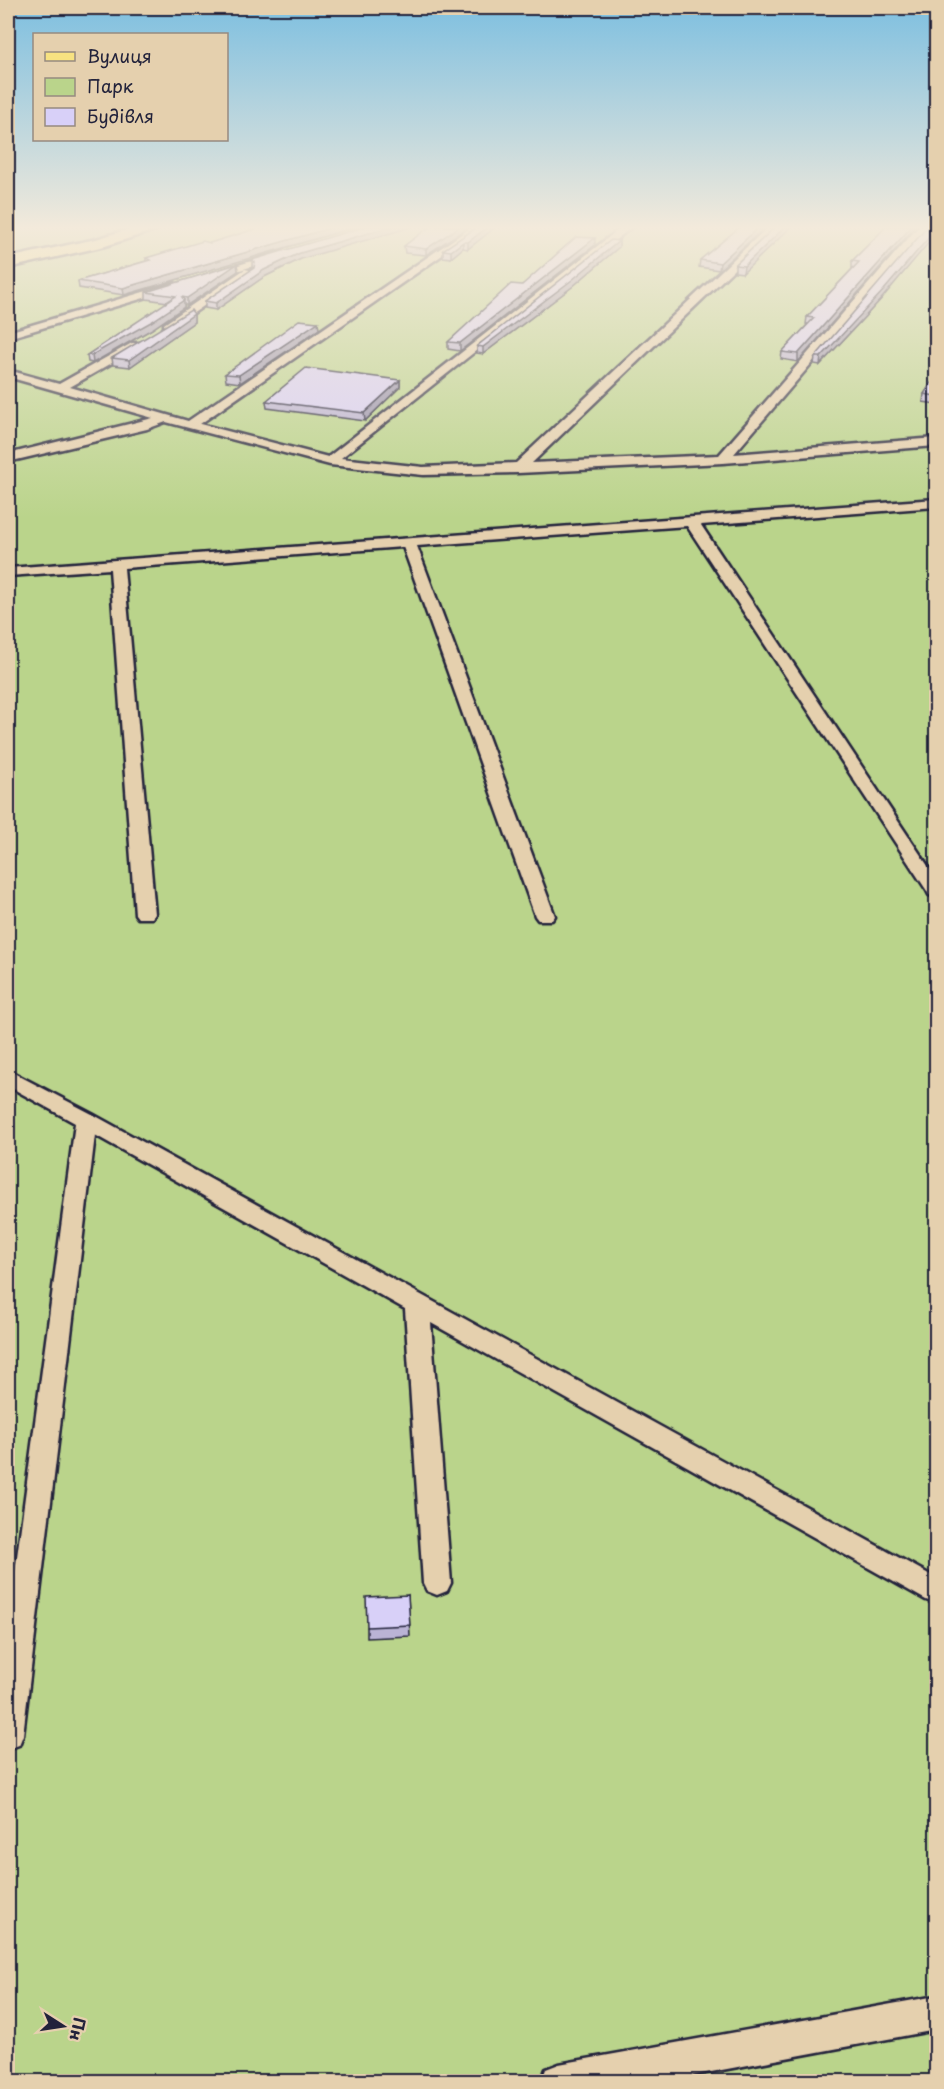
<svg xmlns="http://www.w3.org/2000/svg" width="944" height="2089" font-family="'Playpen Sans',sans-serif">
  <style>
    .green { fill: #bad48b; stroke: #6e7b63; stroke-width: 1.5 }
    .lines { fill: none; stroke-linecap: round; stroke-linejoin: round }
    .lane-casing { stroke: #22223b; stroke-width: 5 }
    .primary-casing { stroke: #22223b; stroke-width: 5 }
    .lane { fill: #e5d0ae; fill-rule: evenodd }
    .primary { fill: #f7e281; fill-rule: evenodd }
    .wall { fill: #bab3d5; stroke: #22223b; stroke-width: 1.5 }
    .shaded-wall { fill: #9792ae; stroke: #22223b; stroke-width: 1.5 }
    .building { fill: #d8d0f8; stroke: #22223b; stroke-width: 1.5 }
  </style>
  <rect width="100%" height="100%" fill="#e5d0ae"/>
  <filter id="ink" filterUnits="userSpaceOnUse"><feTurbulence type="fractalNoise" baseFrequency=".0167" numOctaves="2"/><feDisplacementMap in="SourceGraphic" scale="12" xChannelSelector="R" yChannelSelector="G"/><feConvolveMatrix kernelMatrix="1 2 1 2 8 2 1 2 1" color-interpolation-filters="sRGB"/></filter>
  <g filter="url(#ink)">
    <!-- green -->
    <path class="green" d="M8,226H936V2081H8Z"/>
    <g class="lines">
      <defs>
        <path id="lane" d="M8,226H16L8,230Z
          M473,226H484L200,424L328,457L623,226H633L341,458L423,467L516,463L769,226H779L532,463L719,455L919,226H929L734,454L936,438V446L723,463L518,473L423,475L330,465L166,422L147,429L8,462V454L153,418L8,377V370L59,384L132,343H140V347L70,387L188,421Z
          M280,252L284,253V257L209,279L204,276Z
          M245,269L254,271L172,328H164V324Z
          M174,283L179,286L178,288L8,338V332Z
          M936,499V507L701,525L936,878V897L929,895L927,891L687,526L417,546L555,916L552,920H538L535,916L403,547L124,568L155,914L152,918H138L135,914L110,569L8,576V568Z
          M8,1070L94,1115L936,1578V1604L926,1600L431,1323L451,1583L447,1591L437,1595L427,1591L423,1583L405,1309L95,1135L23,1735L19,1745L8,1749V1624L75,1123L8,1086Z
          M936,1996V2030L658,2082H541L546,2069L559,2064Z"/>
        <path id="primary" d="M139,226H161L158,229L105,246L8,268V258L96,239Z"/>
      </defs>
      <!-- lane casing -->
      <use href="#lane" class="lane-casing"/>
      <!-- primary casing -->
      <use href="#primary" class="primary-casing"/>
      <!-- lane -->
      <use href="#lane" class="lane"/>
      <!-- primary -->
      <use href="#primary" class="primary"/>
    </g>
    <!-- wall -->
    <path class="wall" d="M265,226H359L124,295L79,288L78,281L146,261V258L210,243Z
      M431,226H470L426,255L405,253L404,246Z
      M479,226L468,249L463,248L451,258L443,257V250Z
      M741,226H766L719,270L699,267L700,260Z
      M776,226L743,273L735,272V265Z
      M887,226L798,362L781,359L782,352L808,324H806L807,317L853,268H852V261Z
      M619,241V247L572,287L483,354L477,353V346Z
      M595,245L460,351L448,349V342L522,285Z
      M301,259L264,277L216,310L205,308V301L254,268L252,267V260Z
      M237,264L238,271L187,305H184V307L152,329L93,363L88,362L87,355L168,302L146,299V292Z
      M883,297L820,365L814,364L815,357Z
      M194,314V322L130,367L113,365L112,358Z
      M319,329L240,383L226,381L225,374Z
      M936,376V404L923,402L924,394Z
      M400,380V387L365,421L267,408L266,401Z
      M408,1595L410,1636L367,1638V1627Z"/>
    <!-- shaded-wall -->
    <path class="shaded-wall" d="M337,226H359L124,295L123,288Z
      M393,226H415L301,259L264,277L216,310V303L264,270L300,253Z
      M460,226H470L426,255V249Z
      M489,226H497L468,249V242Z
      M760,226H766L719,270L720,263Z
      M786,226H792L743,273L744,266Z
      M912,226H916L798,362V354Z
      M936,229V234L883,297L820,365L821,357Z
      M595,238V245L460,351V343Z
      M619,241V247L572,287L483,354V347Z
      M463,242V248L451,258V251Z
      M237,264L238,271L187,305V298Z
      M184,300V307L152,329L93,363L92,355Z
      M194,314V322L130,367L129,360Z
      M318,322L319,329L240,383L239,375Z
      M400,380V387L365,421L364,413Z"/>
    <!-- building -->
    <path class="building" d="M265,226H337L123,288L78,281L150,260L146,258L203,241L210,243Z
      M367,226H393L300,253L264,270L216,303L205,301L254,268L255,262L252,260Z
      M431,226H460L426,249L404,246Z
      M479,226H489L468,242H463L451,251L443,250Z
      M741,226H760L720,263L700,260Z
      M776,226H786L744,266L735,265Z
      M887,226H912L798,354L782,352L814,318L807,317L859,262L852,261Z
      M928,226H936V229L884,290L821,357H815Z
      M576,237L595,238L460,343L448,342L511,284L522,285Z
      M611,240L619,241L572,280L483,347L477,346Z
      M237,264L187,298L182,297L184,300L151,322L92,355H87L176,296L146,292Z
      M191,310L194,314L129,360L112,358Z
      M299,320L318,322L239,375L225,374Z
      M306,368L400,380L364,413L266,401Z
      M936,376V396L924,394Z
      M408,1595L410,1625L367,1627L366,1597Z"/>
  </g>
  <!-- sky -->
  <linearGradient id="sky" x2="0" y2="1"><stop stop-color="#7dbfe0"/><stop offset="0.44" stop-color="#f3eadb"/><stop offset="1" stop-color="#f3eadb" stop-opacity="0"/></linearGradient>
  <rect width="944" height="518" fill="url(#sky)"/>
  <!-- margin -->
  <rect width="944" height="2089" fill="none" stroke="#e5d0ae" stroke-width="30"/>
  <rect x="15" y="15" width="914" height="2059" fill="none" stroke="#22223b" stroke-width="2" filter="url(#ink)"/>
  <!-- legend -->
  <rect x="33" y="33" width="195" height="108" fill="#e5d0ae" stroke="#978a80" stroke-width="1.5"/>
  <rect x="45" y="52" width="30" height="9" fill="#f7e281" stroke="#978a80" stroke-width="1.5"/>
  <text x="87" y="63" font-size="18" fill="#22223b">Вулиця</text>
  <rect x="45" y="78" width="30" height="18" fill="#bad48b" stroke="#978a80" stroke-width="1.5"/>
  <text x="87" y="93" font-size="18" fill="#22223b">Парк</text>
  <rect x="45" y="108" width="30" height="18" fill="#d8d0f8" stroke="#978a80" stroke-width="1.5"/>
  <text x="87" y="123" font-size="18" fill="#22223b">Будівля</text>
  <!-- north arrow -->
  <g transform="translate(63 2026) rotate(102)" stroke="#e5d0ae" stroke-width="4.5" paint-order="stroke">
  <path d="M0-4.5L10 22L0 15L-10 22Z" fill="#22223b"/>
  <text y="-9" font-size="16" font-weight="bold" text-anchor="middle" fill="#22223b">Пн</text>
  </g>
</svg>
